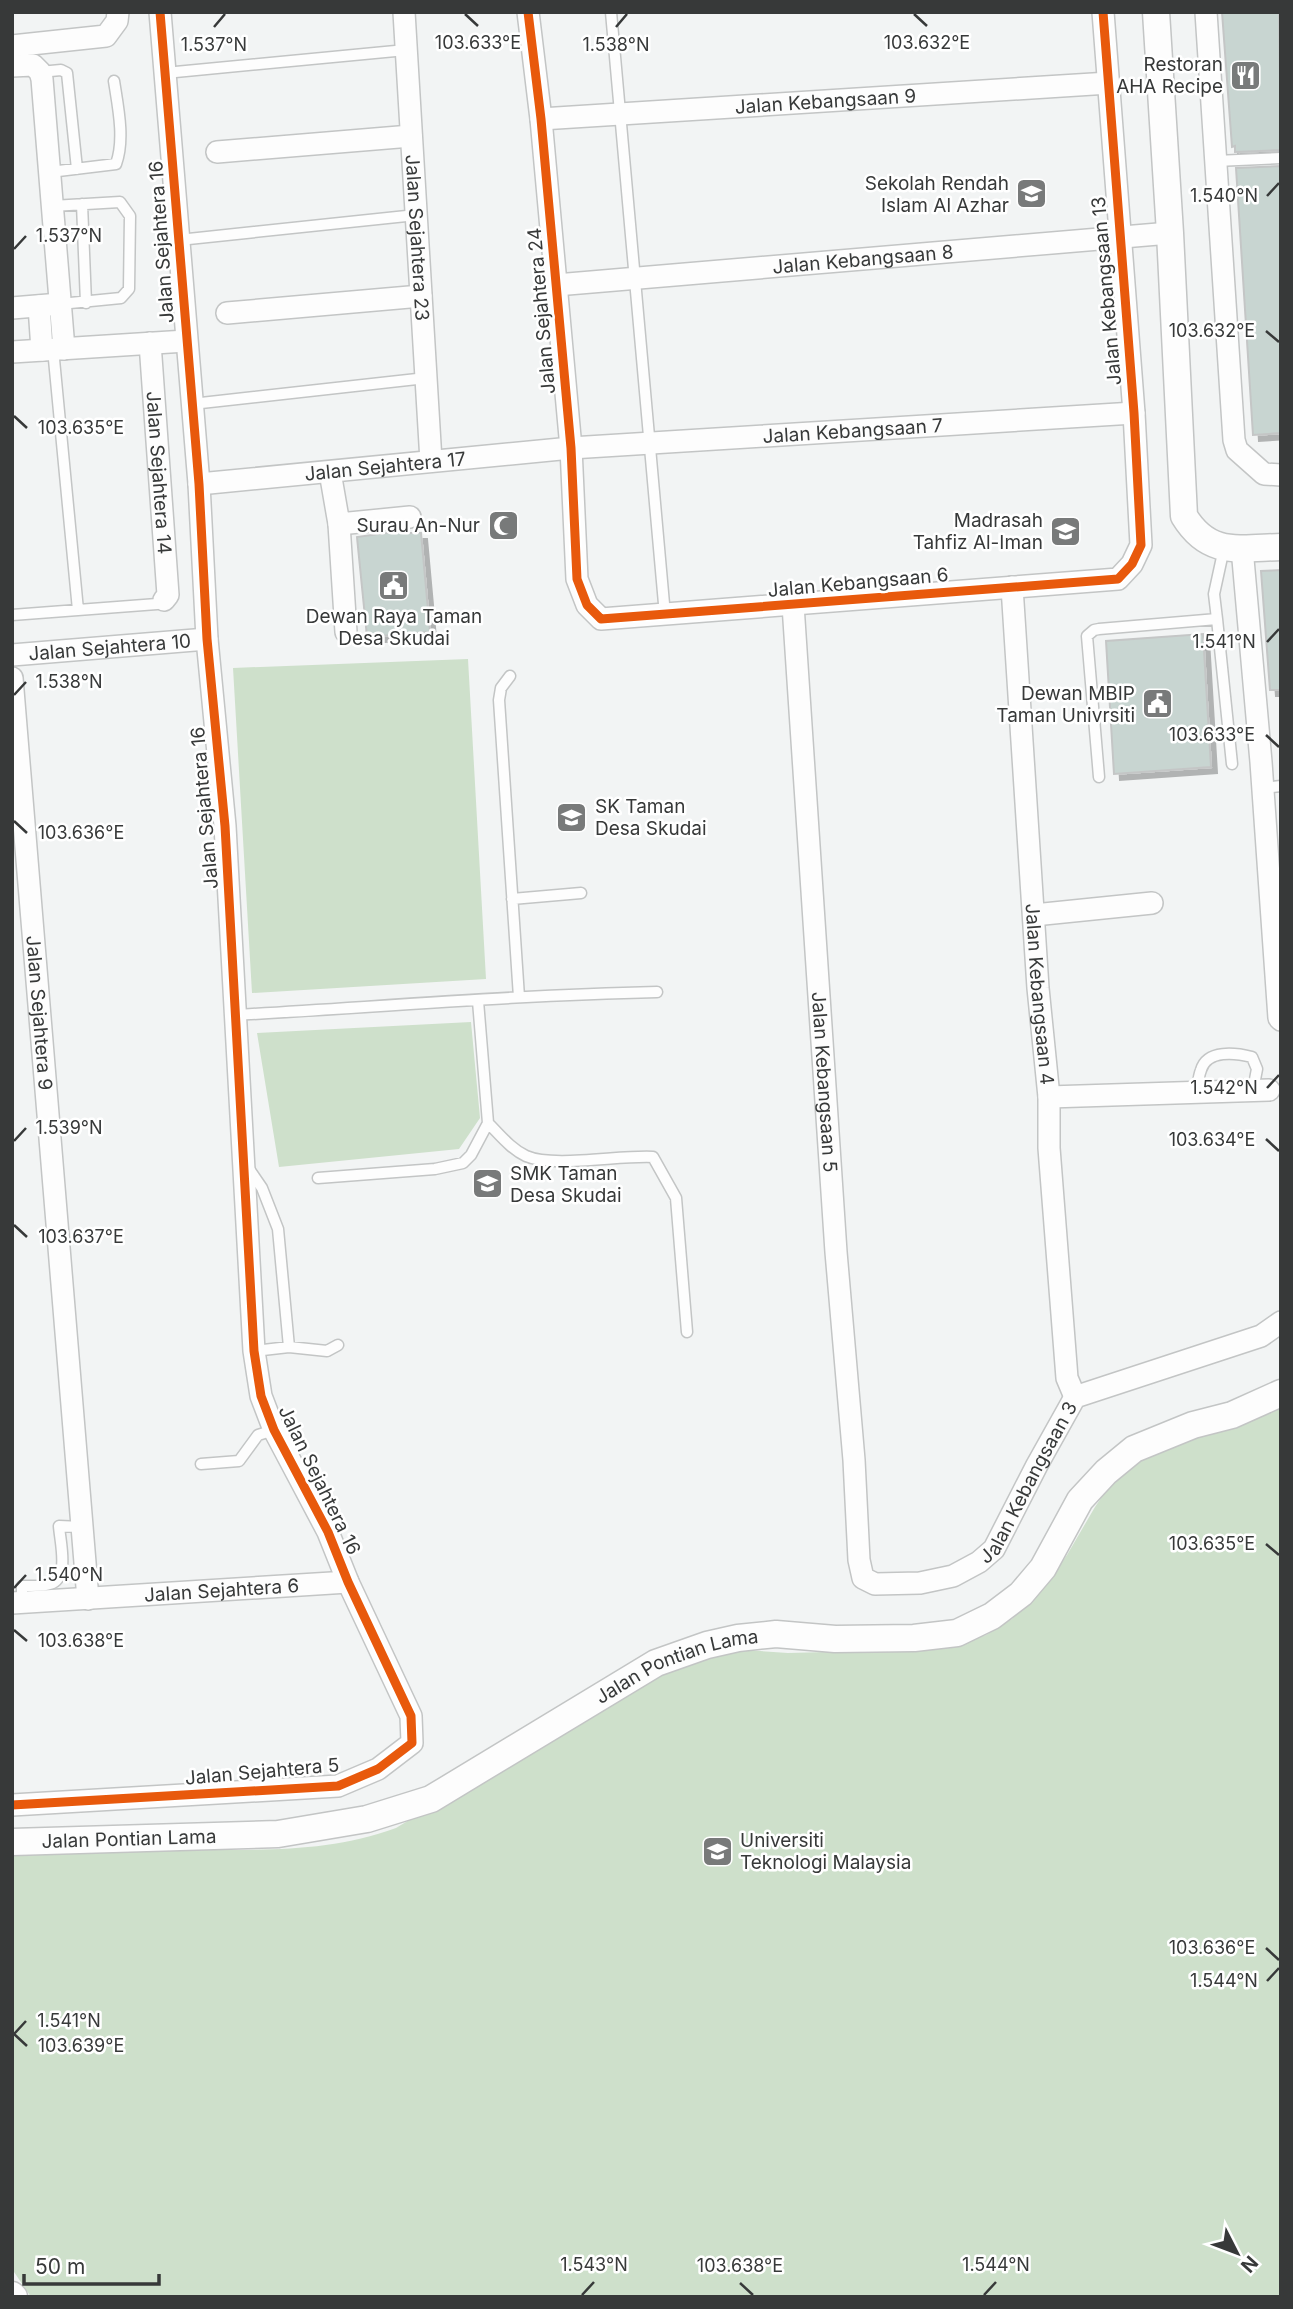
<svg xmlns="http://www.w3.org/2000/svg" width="1293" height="2309" font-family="Inter,sans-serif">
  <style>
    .green { fill: #cee0cb }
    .building { fill: #c8d5d1; stroke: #c4c6c6; stroke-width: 2; filter: url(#shadow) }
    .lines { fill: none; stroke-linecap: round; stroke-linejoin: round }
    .service-casing { stroke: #c3c5c5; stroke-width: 13 }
    .minor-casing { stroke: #c3c5c5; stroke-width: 24 }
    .tertiary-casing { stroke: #c3c5c5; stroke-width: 29 }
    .service { stroke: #fdfdfd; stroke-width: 10 }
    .minor { stroke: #fdfdfd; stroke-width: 21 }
    .tertiary { stroke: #fdfdfd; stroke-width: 26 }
    .cycleway-casing { stroke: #fff; stroke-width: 13 }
    .cycleway { stroke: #e8590c; stroke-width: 9 }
    .ticks { fill: none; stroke: #373939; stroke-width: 2.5 }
    .labels { text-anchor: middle; stroke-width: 5; stroke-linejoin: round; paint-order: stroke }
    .poi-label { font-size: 19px; fill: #373939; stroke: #fff; text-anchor: end }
    .street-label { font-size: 19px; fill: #373939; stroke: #fff }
    .ticks-label { font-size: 18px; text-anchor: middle; fill: #373939; stroke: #fff; stroke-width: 5; stroke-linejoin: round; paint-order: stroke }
  </style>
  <defs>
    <filter id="shadow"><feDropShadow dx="6" dy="6" stdDeviation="0" flood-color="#0004"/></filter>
  </defs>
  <rect width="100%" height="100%" fill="#f2f4f4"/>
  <!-- green -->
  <path class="green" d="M468,659L486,979L252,993L233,668Z
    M471,1022L480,1118L459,1149L279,1167L257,1033Z
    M1281,1403V2297H31L12,2269V1856C77,1852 141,1851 205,1850C271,1850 334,1851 396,1828L586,1713L684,1661L746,1650L788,1653L941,1649L986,1635L1012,1619L1041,1591L1067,1555L1095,1507L1115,1477L1134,1458Z"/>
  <!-- building -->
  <path class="building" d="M1222,12H1279L1281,150L1235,152V146L1232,147Z
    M1281,166V433L1253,435L1236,168Z
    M407,530L408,533H421L430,632L367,637L357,537Z
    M1281,570V690H1270L1261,571Z
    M1203,634L1211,767L1114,774L1106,641Z"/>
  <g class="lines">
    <defs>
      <path id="service" d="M611,12L665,615
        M40,72L61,70L67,73L77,169
        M165,73L406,50
        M1216,161L1281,158
        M50,172L116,164C125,139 118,107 114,81
        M82,204L86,303
        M52,206L120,202L130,216L129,289L121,298L60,304
        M179,240L416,215
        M53,349L78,610
        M192,404L426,378
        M12,615L157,604L164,600
        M1217,619L1232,764
        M510,676L501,688L499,700L519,997
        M1099,777L1087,636L1094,630L1099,629L1217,619L1214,594L1224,548
        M1262,788L1281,786
        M512,899L581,893
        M236,1015C376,1007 517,995 657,992
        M1197,1093C1198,1085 1198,1077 1201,1070C1207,1049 1236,1053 1252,1057L1257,1069L1253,1090
        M488,1123C500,1135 511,1149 526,1156C553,1168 620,1155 653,1157L676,1198L687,1332
        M247,1166L262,1188L278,1229L289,1347L327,1351L338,1345
        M318,1178L435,1169L463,1163L471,1155L488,1123L478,1001
        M254,1351L289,1347
        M201,1464L239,1461L258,1435L274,1430
        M22,1603V1586C30,1586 43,1587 50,1584C70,1578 60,1542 59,1526L82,1527"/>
      <g id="minor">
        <path id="s1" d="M404,12L431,461"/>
        <path d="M528,12L541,119L571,448L577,579L587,605L601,619L1118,579L1132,564L1141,545L1134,413L1103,12"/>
        <path d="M1206,12L1234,440L1237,450L1264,474L1281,475"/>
        <path d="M12,46L106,36L117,21L118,12"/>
        <path d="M12,66L33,65L40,72L42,79L64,349"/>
        <path id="s2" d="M541,119L1109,83"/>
        <path d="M217,152L411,136"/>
        <path id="s3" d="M556,285L1170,233"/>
        <path d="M39,306L42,350"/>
        <path d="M12,308L60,304"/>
        <path d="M227,313L421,296"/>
        <path id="s4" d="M150,343L168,595L164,600"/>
        <path d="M12,352L186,341"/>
        <path d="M330,472L339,524L410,517"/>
        <path id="s5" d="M199,484L571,448L1134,413"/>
        <path d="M339,524L346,632"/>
        <path d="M1242,548L1261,762L1279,1018L1281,1020"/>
        <path id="s6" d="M1012,587L1038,988L1049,1097V1148L1067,1378L1075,1397"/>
        <path id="s7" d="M793,605L836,1252L854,1460L859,1560L863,1578L875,1584L920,1583L953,1576L979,1562L994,1549L1037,1465L1075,1397L1261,1336L1281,1322"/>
        <path id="s8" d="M12,655L207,639"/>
        <path id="s9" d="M12,678L88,1599"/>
        <path d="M1034,915L1152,903"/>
        <path d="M1049,1097L1269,1090"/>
        <path id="s10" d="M12,1603L348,1582"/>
        <path d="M12,1805L338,1786L378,1769L412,1743L411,1716L348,1582L328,1532L274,1430L261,1396L254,1351L225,826L207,639L199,484L160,12"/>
      </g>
      <g id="tertiary">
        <path d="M1156,12L1170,233L1184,516C1209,557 1239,548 1281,547"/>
        <path id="s11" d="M12,1842L278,1834L367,1819L431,1799L656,1663L707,1645L738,1638L776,1634L835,1639L914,1638L957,1633L992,1616L1021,1594L1043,1568L1080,1500L1106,1472L1134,1449L1193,1425L1232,1415L1281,1393"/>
        <path d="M12,2295L14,2297"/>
      </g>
    </defs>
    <!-- service casing -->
    <use href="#service" class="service-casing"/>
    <!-- minor casing -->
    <use href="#minor" class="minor-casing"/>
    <!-- tertiary casing -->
    <use href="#tertiary" class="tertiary-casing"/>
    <!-- service -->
    <use href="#service" class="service"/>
    <!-- minor -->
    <use href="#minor" class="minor"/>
    <!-- tertiary -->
    <use href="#tertiary" class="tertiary"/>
    <defs>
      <path id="cycleway" d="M528,12L541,119L571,448L577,579L587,605L601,619L1118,579L1132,564L1141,545L1134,413L1103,12
        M12,1805L338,1786L378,1769L412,1743L411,1716L348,1582L328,1532L274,1430L261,1396L254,1351L225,826L207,639L199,484L160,12"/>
    </defs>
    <!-- cycleway casing -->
    <use href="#cycleway" class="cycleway-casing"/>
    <!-- cycleway -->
    <use href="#cycleway" class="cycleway"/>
  </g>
  <!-- ticks -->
  <path class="ticks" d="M465,14L478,26M914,14L927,26M214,27L225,14M616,27L627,14M1267,196L1279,183M14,249L26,236M1266,331L1279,342M14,416L27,428M1267,642L1279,629M14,695L26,682M1266,735L1279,747M14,821L27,833M1267,1088L1279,1075M1266,1139L1279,1151M14,1141L26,1128M14,1225L27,1237M1266,1544L1279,1555M14,1588L26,1575M14,1630L27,1641M1266,1948L1279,1960M1267,1981L1279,1968M14,2034L27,2046M14,2034L26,2021M740,2283L753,2295M582,2295L594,2282M984,2295L996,2282"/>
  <!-- icons -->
  <defs>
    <symbol id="restaurant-square" viewBox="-11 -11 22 22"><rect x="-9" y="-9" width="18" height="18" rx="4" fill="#787a7a" stroke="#fff"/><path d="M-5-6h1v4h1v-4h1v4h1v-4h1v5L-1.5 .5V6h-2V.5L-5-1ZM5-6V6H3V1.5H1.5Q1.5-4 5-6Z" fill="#fff"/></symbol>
    <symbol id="school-square" viewBox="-11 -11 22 22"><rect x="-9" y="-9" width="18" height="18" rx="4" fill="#787a7a" stroke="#fff"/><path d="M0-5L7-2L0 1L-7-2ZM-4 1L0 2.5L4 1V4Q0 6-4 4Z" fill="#fff"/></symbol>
    <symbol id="mosque-square" viewBox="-11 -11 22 22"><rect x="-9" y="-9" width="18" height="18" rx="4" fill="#787a7a" stroke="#fff"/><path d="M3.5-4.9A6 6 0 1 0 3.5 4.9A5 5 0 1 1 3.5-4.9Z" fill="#fff"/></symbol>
    <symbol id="civic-square" viewBox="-11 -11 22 22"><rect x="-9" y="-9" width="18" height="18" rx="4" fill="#787a7a" stroke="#fff"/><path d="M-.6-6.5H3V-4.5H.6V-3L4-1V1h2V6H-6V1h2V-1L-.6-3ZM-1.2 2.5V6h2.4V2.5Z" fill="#fff"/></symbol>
    <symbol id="university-square" viewBox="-11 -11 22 22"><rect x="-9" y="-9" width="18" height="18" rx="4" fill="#787a7a" stroke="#fff"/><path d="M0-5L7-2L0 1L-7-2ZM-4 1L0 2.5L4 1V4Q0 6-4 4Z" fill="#fff"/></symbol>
  </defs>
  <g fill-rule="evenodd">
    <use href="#restaurant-square" x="1228" y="58" width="35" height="35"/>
    <use href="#school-square" x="1014" y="176" width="35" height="35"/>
    <use href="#mosque-square" x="486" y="508" width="35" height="35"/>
    <use href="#school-square" x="1048" y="514" width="35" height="35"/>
    <use href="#civic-square" x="376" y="568" width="35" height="35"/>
    <use href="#civic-square" x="1140" y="686" width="35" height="35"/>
    <use href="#school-square" x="554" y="800" width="35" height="35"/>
    <use href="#school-square" x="470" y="1166" width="35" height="35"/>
    <use href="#university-square" x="700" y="1834" width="35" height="35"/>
  </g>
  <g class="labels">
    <!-- poi labels -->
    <g class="poi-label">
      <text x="1223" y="71">Restoran<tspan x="1223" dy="22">AHA Recipe</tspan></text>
      <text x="1009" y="190">Sekolah Rendah<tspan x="1009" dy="22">Islam Al Azhar</tspan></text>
      <text x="1043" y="527">Madrasah<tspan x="1043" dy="22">Tahfiz Al-Iman</tspan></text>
      <text x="480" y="532">Surau An-Nur</text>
      <text x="394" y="623" text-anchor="middle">Dewan Raya Taman<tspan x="394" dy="22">Desa Skudai</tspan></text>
      <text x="1135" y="700">Dewan MBIP<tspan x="1135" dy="22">Taman Univrsiti</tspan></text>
      <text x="595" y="813" text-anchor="start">SK Taman<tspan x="595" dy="22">Desa Skudai</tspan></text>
      <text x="510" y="1180" text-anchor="start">SMK Taman<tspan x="510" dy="22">Desa Skudai</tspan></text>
      <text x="740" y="1847" text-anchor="start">Universiti<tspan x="740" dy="22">Teknologi Malaysia</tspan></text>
    </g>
    <!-- street labels -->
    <g class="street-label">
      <text dy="7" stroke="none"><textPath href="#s2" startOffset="285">Jalan Kebangsaan 9</textPath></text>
      <text dy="7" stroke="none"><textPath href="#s1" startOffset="226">Jalan Sejahtera 23</textPath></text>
      <text transform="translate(161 242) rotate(-94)" y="7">Jalan Sejahtera 16</text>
      <text dy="7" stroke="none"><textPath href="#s3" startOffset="308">Jalan Kebangsaan 8</textPath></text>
      <text transform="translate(1106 291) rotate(-95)" y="7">Jalan Kebangsaan 13</text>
      <text transform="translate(541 311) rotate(-95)" y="7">Jalan Sejahtera 24</text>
      <text dy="7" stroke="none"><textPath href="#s5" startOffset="656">Jalan Kebangsaan 7</textPath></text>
      <text dy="7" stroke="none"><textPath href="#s5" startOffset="187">Jalan Sejahtera 17</textPath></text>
      <text dy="7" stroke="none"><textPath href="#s4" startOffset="130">Jalan Sejahtera 14</textPath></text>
      <text transform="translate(858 582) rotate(-5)" y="7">Jalan Kebangsaan 6</text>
      <text dy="7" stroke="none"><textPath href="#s8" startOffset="98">Jalan Sejahtera 10</textPath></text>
      <text transform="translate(204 808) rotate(-95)" y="7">Jalan Sejahtera 16</text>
      <text dy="7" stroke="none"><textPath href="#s6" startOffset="408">Jalan Kebangsaan 4</textPath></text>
      <text dy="7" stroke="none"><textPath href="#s9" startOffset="336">Jalan Sejahtera 9</textPath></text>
      <text dy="7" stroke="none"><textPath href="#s7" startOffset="478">Jalan Kebangsaan 5</textPath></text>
      <text transform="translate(320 1480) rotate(64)" y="7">Jalan Sejahtera 16</text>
      <text dy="7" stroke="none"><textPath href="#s7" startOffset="1192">Jalan Kebangsaan 3</textPath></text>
      <text dy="7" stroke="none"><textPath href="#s10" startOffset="210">Jalan Sejahtera 6</textPath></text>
      <text dy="7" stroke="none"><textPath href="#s11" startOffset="705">Jalan Pontian Lama</textPath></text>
      <text transform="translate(262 1771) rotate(-5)" y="7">Jalan Sejahtera 5</text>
      <text dy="7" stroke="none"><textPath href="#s11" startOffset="117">Jalan Pontian Lama</textPath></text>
    </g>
  </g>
  <g class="ticks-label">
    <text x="478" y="49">103.633°E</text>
    <text x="927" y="49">103.632°E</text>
    <text x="214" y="51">1.537°N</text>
    <text x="616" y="51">1.538°N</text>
    <text x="1224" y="202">1.540°N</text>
    <text x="69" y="242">1.537°N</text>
    <text x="1212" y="337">103.632°E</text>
    <text x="81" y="434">103.635°E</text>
    <text x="1224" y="648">1.541°N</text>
    <text x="69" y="688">1.538°N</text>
    <text x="1212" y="741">103.633°E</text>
    <text x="81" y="839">103.636°E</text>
    <text x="1224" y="1094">1.542°N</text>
    <text x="69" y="1134">1.539°N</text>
    <text x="1212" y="1146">103.634°E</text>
    <text x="81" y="1243">103.637°E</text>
    <text x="1212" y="1550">103.635°E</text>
    <text x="69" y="1581">1.540°N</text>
    <text x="81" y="1647">103.638°E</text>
    <text x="1212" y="1954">103.636°E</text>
    <text x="1224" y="1987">1.544°N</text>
    <text x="69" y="2027">1.541°N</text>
    <text x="81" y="2052">103.639°E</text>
    <text x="594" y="2271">1.543°N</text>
    <text x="996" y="2271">1.544°N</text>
    <text x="740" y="2272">103.638°E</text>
  </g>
  <!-- border -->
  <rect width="1293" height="2309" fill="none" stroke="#373939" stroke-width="28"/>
  <!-- north arrow -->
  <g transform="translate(1237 2253) rotate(132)" stroke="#ffffff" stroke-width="5" paint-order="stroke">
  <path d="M0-5L12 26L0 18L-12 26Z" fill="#373939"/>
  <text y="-10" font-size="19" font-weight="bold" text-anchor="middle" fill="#373939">N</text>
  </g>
  <!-- scale -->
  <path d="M24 2274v10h135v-10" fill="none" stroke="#373939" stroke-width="3.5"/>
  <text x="35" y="2274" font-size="21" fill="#373939" stroke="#ffffff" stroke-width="5" paint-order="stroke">50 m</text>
</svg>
